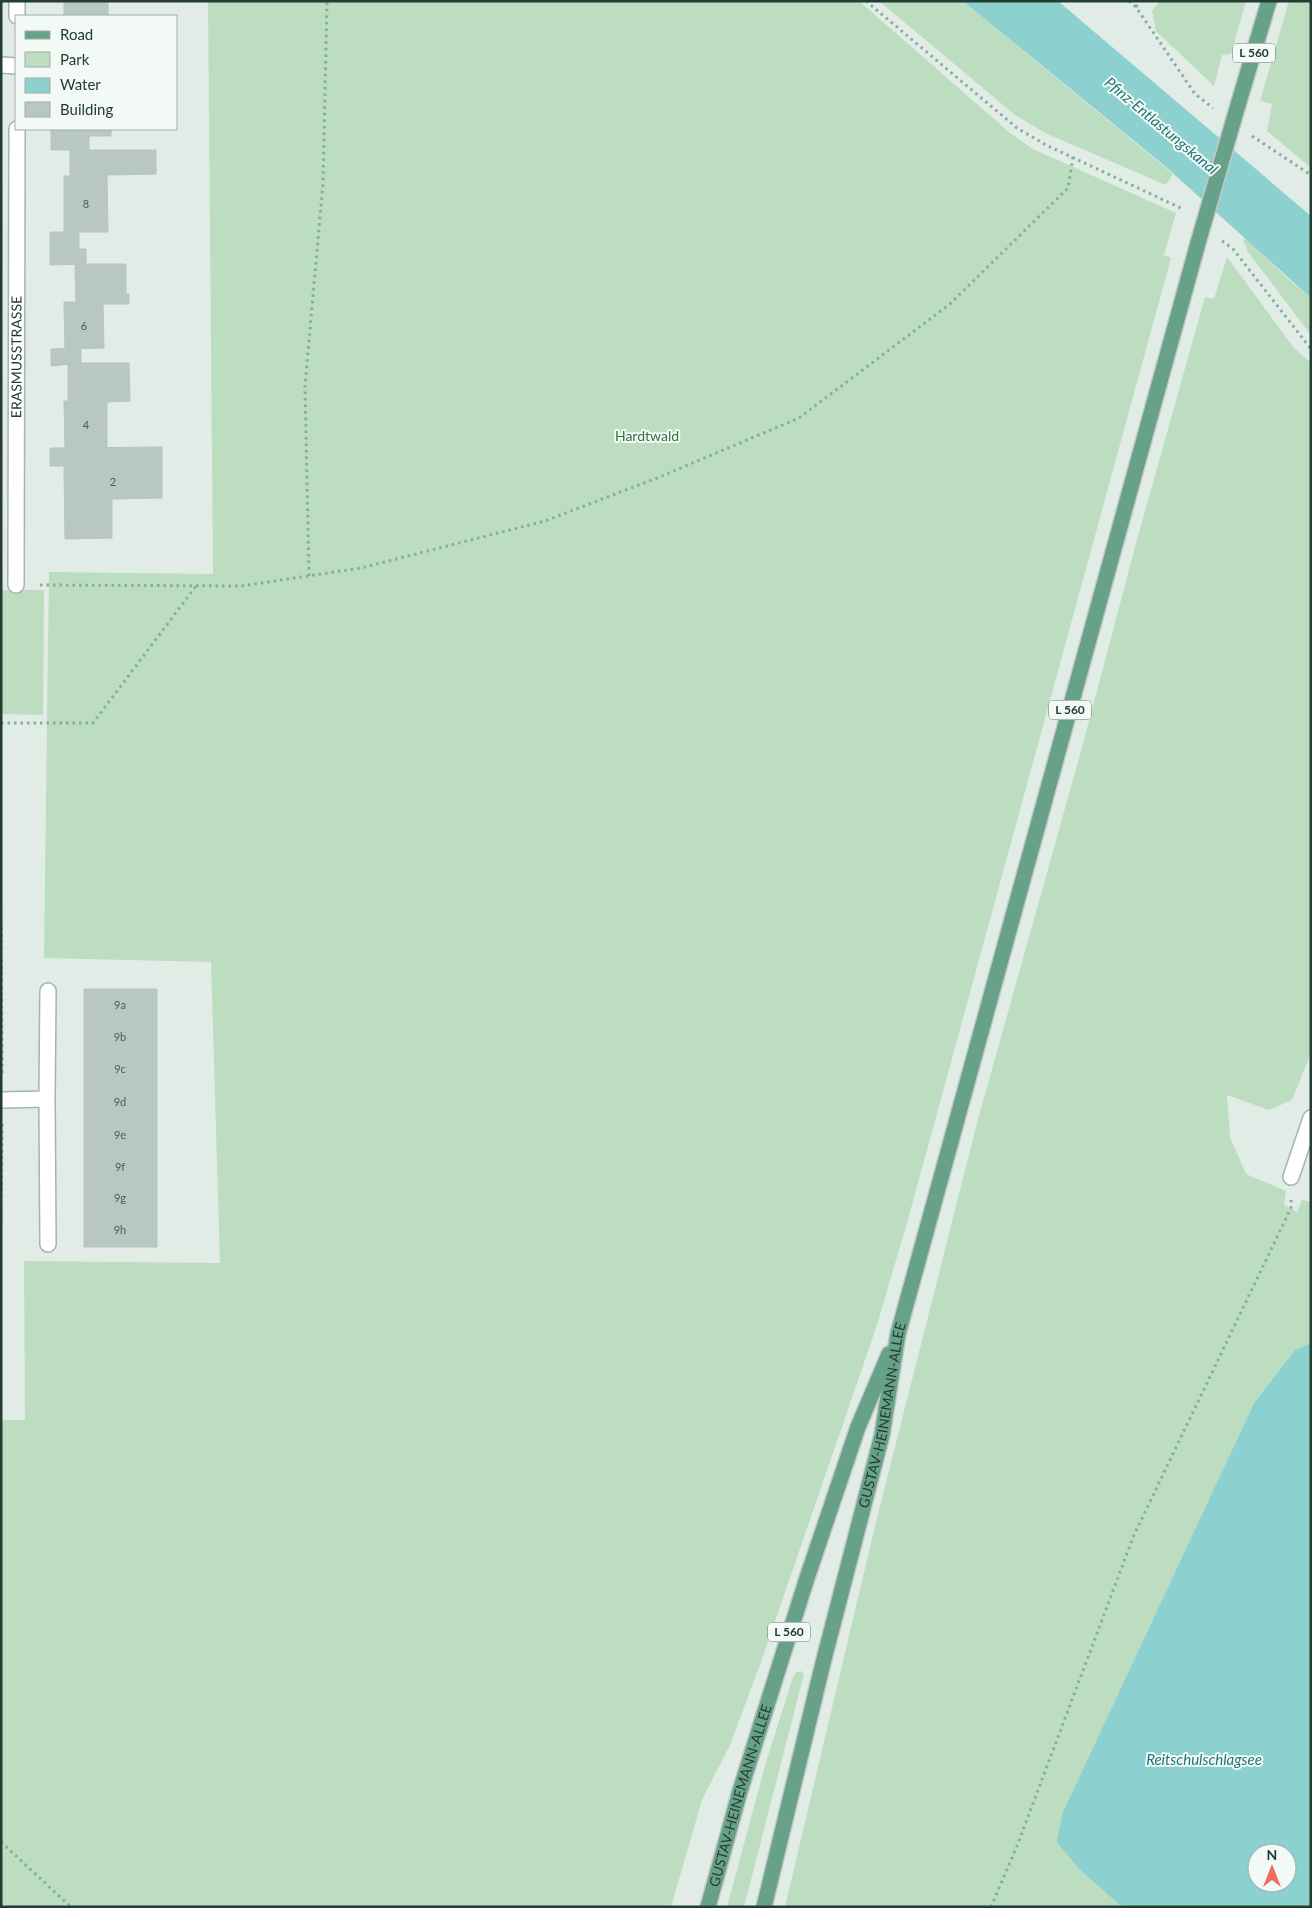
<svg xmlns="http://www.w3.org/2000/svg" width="1312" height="1908" font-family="Lato,sans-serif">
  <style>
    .green { fill: #bcddc0 }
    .water { fill: #8cd0d0; fill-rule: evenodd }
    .building { fill: #b8c7bf; stroke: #b5c6bc }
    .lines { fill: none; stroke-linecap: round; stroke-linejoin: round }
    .service-casing { stroke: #a5b4ac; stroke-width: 18 }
    .minor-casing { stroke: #a5b4ac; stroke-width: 18 }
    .primary-casing { stroke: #c1c9c6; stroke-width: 18 }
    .path { stroke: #84af9b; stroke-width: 3; stroke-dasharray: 2.5 4; stroke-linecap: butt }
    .service { stroke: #fff; stroke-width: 15 }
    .minor { stroke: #fff; stroke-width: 15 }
    .primary { stroke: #68a189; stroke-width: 15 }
    .primary-bridge-casing { stroke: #c1c9c6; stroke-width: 18; stroke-linecap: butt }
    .primary-bridge { stroke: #68a189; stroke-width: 15 }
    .labels { text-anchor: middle; stroke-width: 4; stroke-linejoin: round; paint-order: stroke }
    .number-label { font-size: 11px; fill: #486055 }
    .shield { fill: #f3f9f5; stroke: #61756c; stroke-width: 1 }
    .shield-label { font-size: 12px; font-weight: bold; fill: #233d32 }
    .street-label { font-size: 14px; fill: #233d32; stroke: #f3f9f5 }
    .park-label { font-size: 14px; fill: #2e733e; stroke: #f3f9f5 }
    .water-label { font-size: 15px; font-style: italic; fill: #1e7778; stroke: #f3f9f5 }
  </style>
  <rect width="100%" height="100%" fill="#e2ece6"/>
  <!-- green -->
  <path class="green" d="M208,1H859L1010,133L1033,149L1176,213L1164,255L1171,258L907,1223L876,1328L762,1659L730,1745L702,1800L671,1907H1V1420H25L24,1261L220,1263L211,962L44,958L49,572L213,574Z
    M879,1H963L1173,174L1166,185L1045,133L1015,115Z
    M1160,1H1246L1231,54L1222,55L1214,86L1156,31L1152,11Z
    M1289,1H1311V168L1267,131L1272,104L1260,101Z
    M1247,239L1287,278L1311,298V335L1248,252L1243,240Z
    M1227,257L1294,348L1311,363V1053L1292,1100L1269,1110L1227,1095L1230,1137L1246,1174L1286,1191L1284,1205L1297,1212L1302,1200L1311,1202V1343L1295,1350L1254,1403L1062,1814L1079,1869L1122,1907H785L874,1530L977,1123L1081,751L1138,536L1205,297L1214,299Z
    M1,590H44L43,715L1,714Z
    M801,1671L804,1674L744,1907H727L766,1762L793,1677L797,1672Z"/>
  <!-- water -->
  <path class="water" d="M963,1H1058L1311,216V298L1166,167Z
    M1311,1343V1907H1122L1079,1869L1057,1842L1062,1814L1254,1403L1295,1350ZM1257,1853H1287V1883H1257Z"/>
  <!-- building -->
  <path class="building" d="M64,1H108V16H64Z
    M51,129H111V136H89V150H51Z
    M70,150H156V174L107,175L108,232H64V176H70Z
    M50,232H79V249H50Z
    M50,249H86V264L50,265Z
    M75,264H126V294H129V304H103L104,348L65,349L64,302H76Z
    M81,348V363L51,366V349Z
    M68,363H129L130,401L107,402V448H65L64,401H68Z
    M162,447V498L112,499V538L65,539L64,466H50V448Z
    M84,989H157V1021H84Z
    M84,1021H157V1053H84Z
    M84,1053H157V1085H84Z
    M84,1085H157V1119H84Z
    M84,1119H157V1151H84Z
    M84,1151H157V1182H84Z
    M84,1182H157V1213H84Z
    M84,1213H157V1247H84Z"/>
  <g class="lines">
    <defs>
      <path id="service" d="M47,1099L48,1244
        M1,1100L47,1099L48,991"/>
      <g id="minor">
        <path d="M17,16V1"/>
        <path d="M1,65L16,66"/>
        <path id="s1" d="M16,585L17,129"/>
        <path d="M1291,1177L1311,1118"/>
      </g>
      <g id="primary">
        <path d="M1238,105L1269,1"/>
        <path id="s2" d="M708,1907L740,1791L806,1581L858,1427L889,1354"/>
        <path id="s3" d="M764,1907L823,1663L882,1435L898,1334L1198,243"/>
      </g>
    </defs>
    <!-- service casing -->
    <use href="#service" class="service-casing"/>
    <!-- minor casing -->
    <use href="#minor" class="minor-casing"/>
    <!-- primary casing -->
    <use href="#primary" class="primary-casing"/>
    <!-- path -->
    <path class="path" d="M866,1L1017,128L1046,145L1183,209
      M1129,1L1136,7L1195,94L1213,108
      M1136,7L1140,1
      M1252,136L1311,175
      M1222,241L1233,249L1311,349
      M309,576L305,386L323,183L327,1
      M40,585L241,586L361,568L545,521L657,478L799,418L950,304L1068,188L1073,157
      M1,723H93L196,586
      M1,908L2,1076
      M1,1224L2,1124
      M1,1842L71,1907
      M991,1907L1017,1846L1134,1535L1291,1208V1200"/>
    <!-- service -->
    <use href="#service" class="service"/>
    <!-- minor -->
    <use href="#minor" class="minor"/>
    <!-- primary -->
    <use href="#primary" class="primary"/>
    <defs>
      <path id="primary-bridge" d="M1198,243L1238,105"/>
    </defs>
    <!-- primary-bridge casing -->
    <use href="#primary-bridge" class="primary-bridge-casing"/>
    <!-- primary-bridge -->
    <use href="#primary-bridge" class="primary-bridge"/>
  </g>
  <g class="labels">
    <!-- number labels -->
    <g class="number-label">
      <text x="86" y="208">8</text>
      <text x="84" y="330">6</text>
      <text x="86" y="429">4</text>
      <text x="113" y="486">2</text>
      <text x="120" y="1009">9a</text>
      <text x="120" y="1041">9b</text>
      <text x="120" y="1073">9c</text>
      <text x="120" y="1106">9d</text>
      <text x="120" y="1139">9e</text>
      <text x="120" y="1171">9f</text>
      <text x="120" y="1202">9g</text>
      <text x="120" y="1234">9h</text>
    </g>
    <!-- shield labels -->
    <g class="shield">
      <rect x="1233" y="43.5" width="42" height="19" rx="4"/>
      <rect x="1049" y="700.5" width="42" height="19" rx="4"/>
      <rect x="768" y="1622.5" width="42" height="19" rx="4"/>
    </g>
    <g class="shield-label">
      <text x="1254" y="57">L 560</text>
      <text x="1070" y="714">L 560</text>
      <text x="789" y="1636">L 560</text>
    </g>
    <!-- street labels -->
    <g class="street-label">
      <text dy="5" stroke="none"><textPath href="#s1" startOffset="228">ERASMUSSTRASSE</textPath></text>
      <text dy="5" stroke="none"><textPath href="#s3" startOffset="506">GUSTAV-HEINEMANN-ALLEE</textPath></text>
      <text dy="5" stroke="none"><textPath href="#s2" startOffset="116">GUSTAV-HEINEMANN-ALLEE</textPath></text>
    </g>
    <!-- park labels -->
    <g class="park-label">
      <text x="647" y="441">Hardtwald</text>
    </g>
    <!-- water labels -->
    <g class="water-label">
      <text transform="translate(1161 126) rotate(40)" y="5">Pfinz-Entlastungskanal</text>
      <text x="1204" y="1765">Reitschulschlagsee</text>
    </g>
  </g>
  <!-- border -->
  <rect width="1312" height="1908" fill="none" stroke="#233d32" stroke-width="5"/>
  <!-- legend -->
  <rect x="15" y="15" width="162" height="115" fill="#f3f9f5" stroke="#a0aea7"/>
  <rect x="25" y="31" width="25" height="8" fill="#68a189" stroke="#a0aea7"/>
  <text x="60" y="40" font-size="15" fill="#233d32">Road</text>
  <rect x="25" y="52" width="25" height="15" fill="#bcddc0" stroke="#a0aea7"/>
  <text x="60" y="65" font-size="15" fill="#233d32">Park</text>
  <rect x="25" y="78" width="25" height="15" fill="#8cd0d0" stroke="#a0aea7"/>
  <text x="60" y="90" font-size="15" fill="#233d32">Water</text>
  <rect x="25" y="102" width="25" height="15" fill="#b8c7bf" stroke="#a0aea7"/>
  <text x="60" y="115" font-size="15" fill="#233d32">Building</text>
  <!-- north arrow -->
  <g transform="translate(1272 1868)"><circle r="24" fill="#f3f9f5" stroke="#a0aea7"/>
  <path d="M0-4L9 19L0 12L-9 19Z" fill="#ee6b5e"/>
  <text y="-8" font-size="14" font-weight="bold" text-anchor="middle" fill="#233d32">N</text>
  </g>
</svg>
